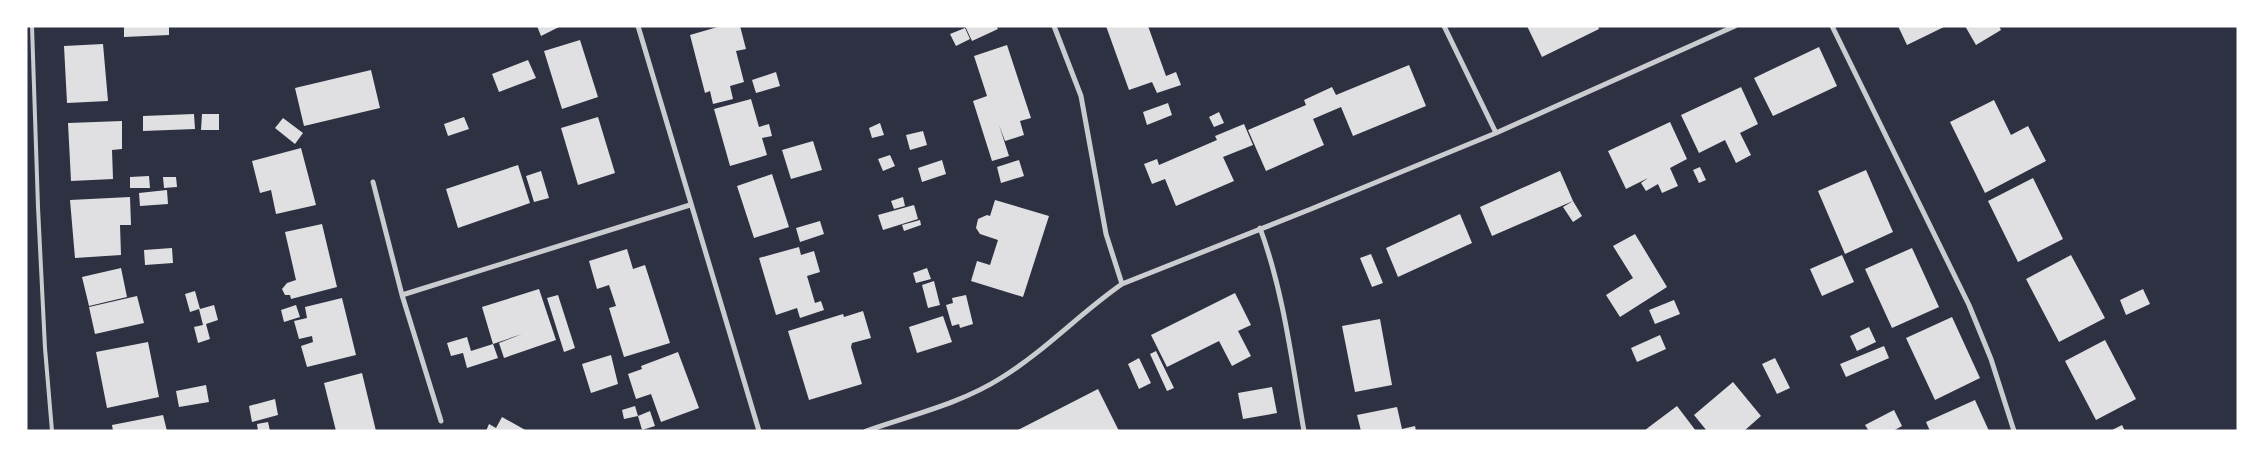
<svg xmlns="http://www.w3.org/2000/svg" width="2264" height="457" font-family="'Work Sans',sans-serif">
  <style>
    .building { fill: #e0e0e3 }
    .lines { fill: none; stroke-linecap: round; stroke-linejoin: round }
    .service { stroke: #caccd0; stroke-width: 4 }
    .minor { stroke: #caccd0; stroke-width: 5 }
  </style>
  <rect width="100%" height="100%" fill="#2d3142"/>
  <!-- building -->
  <path class="building" d="M124,26H169V35L124,37Z
    M537,26H561L541,36Z
    M721,26H740L746,49L736,51L744,82L730,86L733,99L713,104L710,91L705,93L690,35Z
    M965,26H996L998,29L972,41Z
    M1106,26H1148L1166,76L1176,72L1181,85L1157,93L1152,82L1129,90Z
    M1527,26H1598L1599,29L1542,57Z
    M1898,26H1946L1907,45Z
    M1965,26H1999L2001,30L1976,45Z
    M965,28L970,39L956,46L950,34Z
    M580,40L598,97L562,109L544,51Z
    M103,44L108,101L67,103L64,46Z
    M1007,45L1031,118L1020,121L1024,135L1005,141L999,125L1009,156L992,161L973,101L987,96L974,56Z
    M1819,47L1837,86L1773,116L1754,78Z
    M528,60L536,78L499,92L492,74Z
    M1409,65L1426,106L1353,136L1341,107L1313,119L1324,145L1266,171L1248,130L1306,105L1304,100L1332,87L1336,95Z
    M371,70L380,108L304,126L295,88Z
    M776,72L780,86L756,93L752,80Z
    M1741,87L1758,124L1740,133L1751,155L1736,163L1725,140L1699,153L1681,115Z
    M751,99L759,127L769,124L772,136L762,138L767,155L730,166L714,109Z
    M1994,100L2011,135L2028,126L2046,161L1985,193L1950,122Z
    M1168,103L1172,115L1147,125L1143,112Z
    M1219,112L1224,123L1214,127L1209,117Z
    M194,114L195,129L143,131V116Z
    M202,114H219V130H201Z
    M464,117L469,129L448,136L444,124Z
    M598,117L615,173L578,185L561,128Z
    M283,118L303,133L295,144L275,128Z
    M122,121V149L112,150L113,179L71,181L68,123Z
    M1670,122L1687,159L1670,168L1678,186L1662,193L1658,184L1646,191L1641,183L1648,178L1626,189L1608,151Z
    M880,123L884,135L872,138L869,128Z
    M1244,124L1253,145L1223,157L1234,181L1176,206L1165,179L1152,184L1144,164L1157,159L1159,165L1217,140L1215,136Z
    M923,131L927,145L910,150L906,135Z
    M813,141L822,170L791,179L782,150Z
    M301,148L316,205L276,214L271,190L260,193L252,161Z
    M890,155L895,166L883,171L878,159Z
    M942,160L946,174L922,182L918,168Z
    M1019,160L1024,176L1001,183L997,167Z
    M518,165L530,203L458,228L446,189Z
    M1700,167L1706,180L1699,183L1693,170Z
    M1866,170L1893,232L1845,254L1818,191Z
    M541,171L549,198L534,202L526,176Z
    M1560,171L1573,201L1582,216L1573,222L1563,207L1573,201L1492,236L1480,207Z
    M772,174L789,227L754,238L737,186Z
    M149,176L150,188H130V177Z
    M163,177H176L177,187L164,188Z
    M2033,178L2063,239L2018,262L1988,201Z
    M167,190L168,204L140,206L139,193Z
    M130,197L131,225H120L121,255L75,258L70,200Z
    M903,197L905,206L894,209L891,201Z
    M995,200L1049,216L1023,297L971,281L977,261L990,265L998,240L980,234L976,228L978,219L987,215L990,216Z
    M914,205L918,219L883,230L878,215Z
    M1460,214L1472,243L1398,277L1386,248Z
    M920,220L921,225L904,231L902,225Z
    M820,221L824,234L800,242L796,228Z
    M322,224L337,287L291,299L290,295H285L282,289L287,283L296,280L285,232Z
    M1635,234L1667,287L1620,317L1606,295L1633,278L1613,246Z
    M799,247L801,255L814,251L820,272L807,276L815,303L821,301L824,310L800,318L797,308L776,315L759,258Z
    M172,248L173,263L145,265L144,250Z
    M1912,248L1939,307L1892,328L1865,269Z
    M627,249L633,269L645,265L670,343L624,357L609,308L616,306L609,285L597,289L589,261Z
    M1371,254L1383,283L1372,287L1360,258Z
    M1842,255L1854,282L1822,296L1810,269Z
    M2071,255L2105,318L2059,342L2026,279Z
    M121,268L127,297L89,306L82,277Z
    M927,268L931,279L916,283L913,273Z
    M934,281L940,305L928,308L922,285Z
    M539,289L556,340L504,358L499,343L522,334L493,344L482,307Z
    M2143,289L2150,304L2126,315L2120,300Z
    M195,291L200,309L214,305L218,320L206,324L210,339L198,343L194,327L203,325L199,309L190,312L185,294Z
    M1235,293L1251,325L1238,331L1251,356L1232,366L1219,341L1167,367L1151,335Z
    M558,295L575,348L564,352L547,298Z
    M966,295L973,324L960,328L959,324L952,326L946,305L953,303L952,298Z
    M137,296L144,323L95,334L89,307Z
    M342,298L356,355L307,367L301,346L313,342L312,336L299,339L294,321L307,318L305,307Z
    M1674,300L1680,314L1655,324L1649,310Z
    M296,305L300,317L284,322L281,310Z
    M863,311L871,338L852,343L851,347L862,384L809,400L788,331L843,314L844,317Z
    M943,316L952,342L917,353L909,327Z
    M1952,317L1980,378L1935,400L1906,338Z
    M1380,319L1392,385L1355,392L1342,326Z
    M1869,327L1876,342L1857,351L1850,336Z
    M1660,335L1666,349L1637,362L1631,348Z
    M467,337L471,351L493,344L498,358L467,368L463,353L451,356L447,343Z
    M2105,340L2136,399L2096,420L2065,361Z
    M148,342L159,397L107,408L96,352Z
    M1884,346L1889,358L1846,377L1840,364Z
    M1156,351L1174,388L1167,391L1150,354Z
    M678,352L699,408L661,422L651,394L636,399L628,374L642,369L641,366Z
    M611,355L618,384L591,393L582,364Z
    M1139,358L1151,383L1139,389L1128,364Z
    M1775,358L1790,388L1777,394L1762,364Z
    M362,373L376,431H336L324,383Z
    M1733,382L1761,416L1744,431H1707L1694,415Z
    M206,385L209,402L179,407L176,391Z
    M1272,387L1277,413L1243,419L1238,393Z
    M1098,389L1119,431H1016Z
    M275,399L278,415L252,422L249,406Z
    M1975,400L1989,431H1930L1926,422Z
    M635,406L638,416L624,419L622,410Z
    M1677,406L1696,431H1644L1649,427Z
    M1397,407L1402,429L1415,426L1416,431H1361L1357,415Z
    M1894,410L1902,426L1893,431H1869L1865,425Z
    M650,411L655,426L642,430L638,416Z
    M163,415L167,431H113L112,425Z
    M502,417L527,431H486L489,424L496,428Z
    M268,422L270,431H258L257,424Z
    M2122,425L2125,431H2110Z"/>
  <g class="lines">
    <!-- service -->
    <path class="service" d="M32,26L38,207L45,348L52,431"/>
    <!-- minor -->
    <path class="minor" d="M638,26L759,431
      M1054,26L1081,96L1106,234L1122,284
      M1444,26L1496,133
      M1832,26L1969,305L1991,359L2014,431
      M373,182L402,295
      M1260,228C1284,293 1292,363 1304,431
      M441,421L402,295L690,205
      M866,431C911,415 960,404 1001,378C1045,351 1080,313 1122,284L1311,209L1496,133L1735,26"/>
  </g>
  <!-- border -->
  <rect width="2264" height="457" fill="none" stroke="#ffffff" stroke-width="55"/>
</svg>
